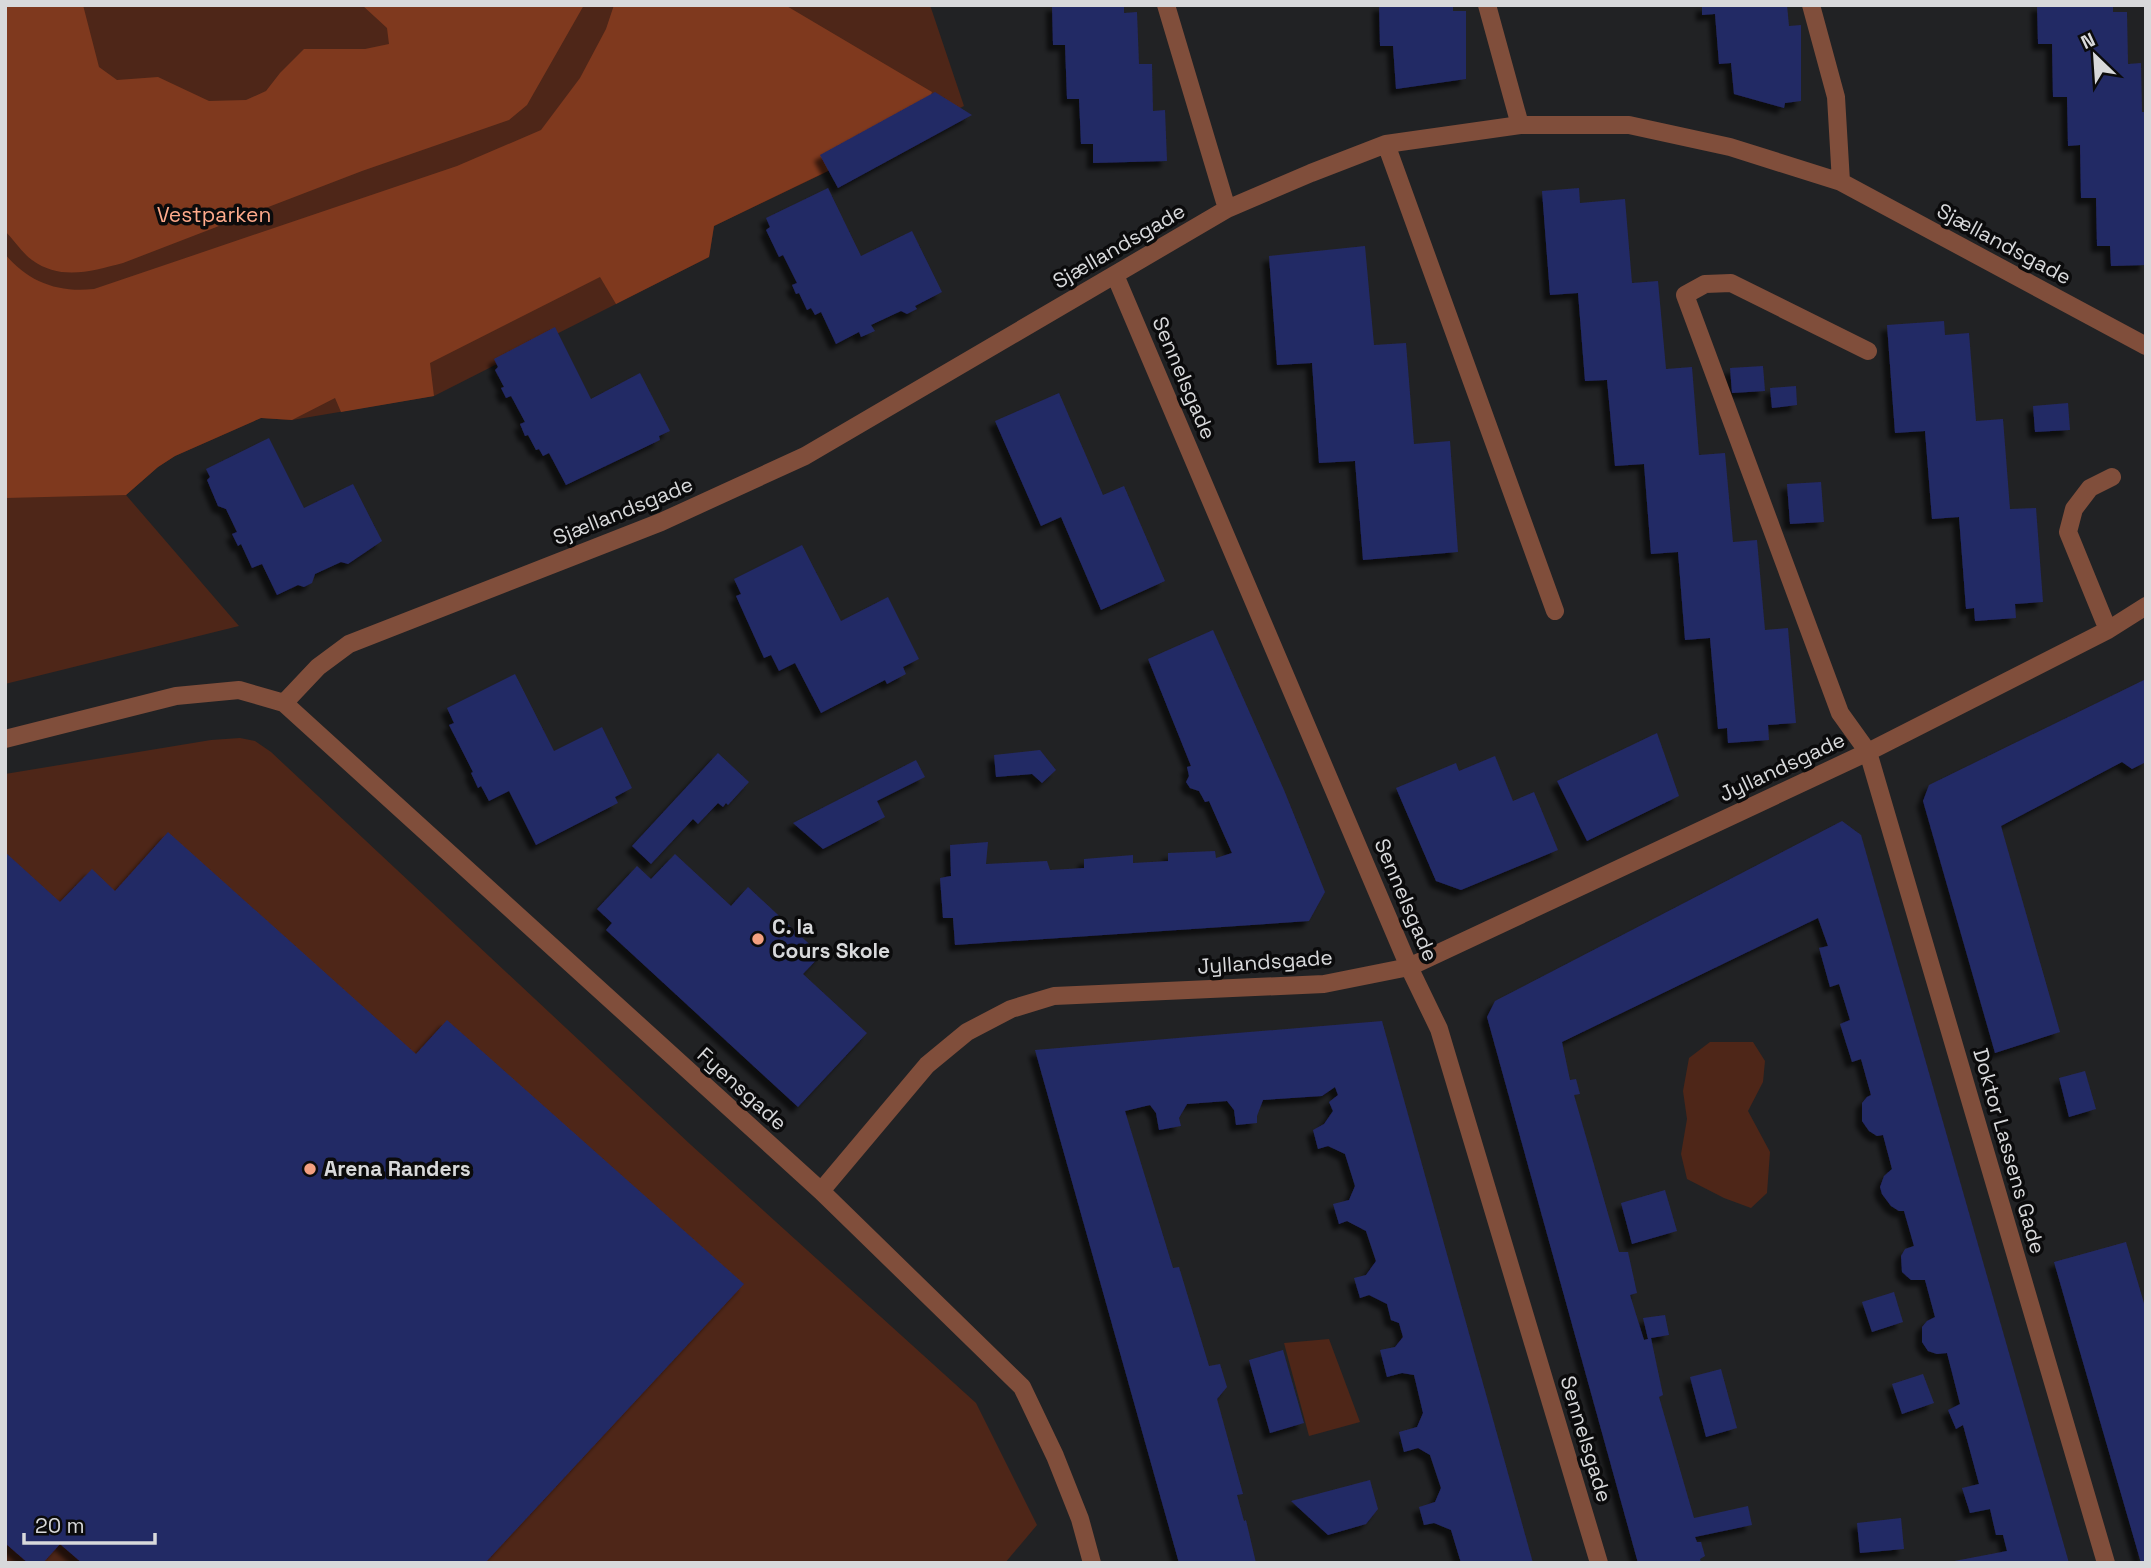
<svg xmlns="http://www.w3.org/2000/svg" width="2151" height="1568" font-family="'Space Grotesk',sans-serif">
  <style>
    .green { fill: #4e2618 }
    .forest { fill: #7f391e }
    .building { fill: #242965; filter: url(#shadow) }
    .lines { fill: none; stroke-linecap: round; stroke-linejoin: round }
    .minor { stroke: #804e3b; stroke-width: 18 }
    .poi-dot { fill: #f3a081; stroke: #0b0b0c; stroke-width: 2.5 }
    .labels { text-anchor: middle; stroke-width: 7; stroke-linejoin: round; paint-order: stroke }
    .park-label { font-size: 21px; fill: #ffab8c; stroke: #0b0b0c }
    .street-label { font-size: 21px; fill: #d8d9db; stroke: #0b0b0c }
    .poi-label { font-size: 21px; font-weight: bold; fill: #d8d9db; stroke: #0b0b0c; text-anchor: start }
  </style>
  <defs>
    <filter id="shadow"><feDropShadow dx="-6" dy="6" stdDeviation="2" flood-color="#0009"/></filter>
  </defs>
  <rect width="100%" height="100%" fill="#212224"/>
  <!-- green -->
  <path class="green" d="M5,5H930L964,106L714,226L709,257L434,396L292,420L261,418L175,456L158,467L126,495L239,626L5,684Z
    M240,738L255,741L271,752L691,1145L976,1403L1037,1525L1005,1563H5V774L211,740Z
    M1710,1042H1753L1765,1061L1763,1082L1748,1111L1770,1152L1767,1193L1751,1208L1724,1198L1687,1179L1681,1154L1687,1119L1683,1091L1689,1058Z
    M1329,1339L1360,1422L1309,1436L1284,1343Z"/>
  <!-- forest -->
  <path class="forest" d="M5,5H83L99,67L117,80L158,77L209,101L246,100L266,91L280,73L304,49H365L389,44L387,28L362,5H584L527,105L509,120L362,171L123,263C92,271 61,281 32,260C22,253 14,240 5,231Z
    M614,5H785L932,92L919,127L714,226L709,257L616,304L600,277L430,363L434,396L341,412L335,398L292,420L261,418L175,456L158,467L126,495L5,498V254C28,282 58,293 94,289L457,166L541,130L580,78L606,29Z"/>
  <!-- building -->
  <path class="building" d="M1052,5H1124V13L1137,12L1139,64H1152L1153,111L1165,110L1167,161L1093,163V144H1081L1079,99H1067L1065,45H1053Z
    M1379,5H1453V11H1466V79L1396,89L1393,46H1380Z
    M1702,5H1787L1789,26L1801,25V101L1785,103L1784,108L1734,94L1731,63L1719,64L1715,14L1702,15Z
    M2037,5H2113V12H2127L2128,64L2141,63L2142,112H2146V265L2111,266L2110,246H2097L2096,198H2081L2080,145L2068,146L2067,97H2053L2052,44H2038Z
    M935,92L972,115L838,188L820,155Z
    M828,188L861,256L912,231L942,292L915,306L917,309L907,314L901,311L871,325L875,331L861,337L859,332L836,344L821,312L815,315L811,308L807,310L799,293L796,294L792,285L797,283L783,255L779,257L766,230L770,227L766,218Z
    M1579,188L1580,203L1625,199L1632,283L1658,281L1666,369L1692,367L1699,455L1725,453L1733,542L1757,540L1765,630L1788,628L1796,723L1768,725L1769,740L1728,743L1727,728L1718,729L1710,638L1685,640L1678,552L1651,554L1644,464L1615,466L1607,380L1585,381L1578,293L1550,295L1542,191Z
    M1365,246L1374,345L1406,343L1414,444L1450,441L1458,552L1363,560L1355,461L1319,463L1312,363L1277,365L1269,256Z
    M1944,321L1945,335L1969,333L1976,421L2003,419L2010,509L2036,508L2043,602L2015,604L2016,618L1975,621L1974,608L1966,609L1959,517L1932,519L1925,431L1895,433L1887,325Z
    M555,327L591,399L640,373L670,431L659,436L660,440L566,485L549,453L543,456L539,449L536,450L528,435L525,436L520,424L525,422L511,396L506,398L501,388L504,387L495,370L498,367L494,359Z
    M1763,366L1765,391L1732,393L1730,368Z
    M1796,386L1797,405L1772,408L1770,388Z
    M1059,393L1103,495L1124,486L1165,581L1101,610L1061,517L1041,526L995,421Z
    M2068,403L2070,430L2035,432L2033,406Z
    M269,438L304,508L353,484L382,541L348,564L341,562L315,574L312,583L304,587L298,585L277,595L262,564L252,568L241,544L238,546L232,534L237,532L226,509L218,506L207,480L210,477L206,469Z
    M1821,482L1824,522L1790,524L1787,484Z
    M802,545L841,621L888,597L919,659L903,667L906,674L887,684L885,680L821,713L795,663L779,671L771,655L764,658L736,596L741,594L734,579Z
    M1213,630L1284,790L1325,892L1309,921L955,945L953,918H943L940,878L951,876L950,845L988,842L986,864L1047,861L1050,870L1084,868V859L1133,855V863L1168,861V853L1215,851L1216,858L1232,853L1209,801L1205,802L1199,791L1190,788L1186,782L1189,776L1187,767L1191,766L1148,659Z
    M515,674L554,751L602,727L632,788L615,797L618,803L536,845L509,791L489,801L481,786L478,788L471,773L473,772L449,725L454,723L447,708Z
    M2146,679V762L2132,769L2122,762L2001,826L2060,1032L1995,1053L1923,801L1929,785Z
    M1657,733L1679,796L1587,841L1557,781Z
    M1040,750L1056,770L1042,783L1032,774L996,777L994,755Z
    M718,753L749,782L728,805L726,803L723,807L718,803L698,824L693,819L651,864L632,846Z
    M1495,756L1513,801L1534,792L1558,850L1461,890L1436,881L1396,788L1456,763L1459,771Z
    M916,760L925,777L877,801L885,817L823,849L793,823Z
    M1842,821L1861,835L2069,1563H1944L2007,1551L2003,1535H1996L1990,1509L1970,1513L1962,1488L1979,1484L1963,1425L1956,1429L1948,1410L1960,1404L1947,1353L1937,1354L1928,1351L1922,1342V1327L1927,1321L1935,1317L1925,1280H1911L1902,1272L1901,1256L1905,1249L1914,1246L1904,1211H1899L1891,1206L1882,1194L1880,1187L1884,1176L1892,1169L1883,1135L1877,1136L1869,1131L1862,1121V1103L1867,1097L1871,1095L1861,1059L1852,1062L1840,1024L1850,1020L1839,984L1830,987L1819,948L1828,946L1818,918L1562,1042L1570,1080L1576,1079L1580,1094L1574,1095L1619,1252H1628L1637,1293L1630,1295L1644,1340L1648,1339L1643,1318L1665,1315L1669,1335L1651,1338L1663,1395L1659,1397L1694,1518L1748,1506L1752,1525L1695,1537L1697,1542H1701L1705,1556L1700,1559L1701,1563H1638L1487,1017L1495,1001Z
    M168,832L416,1054L447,1020L744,1284L485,1563H82L60,1544L43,1563H28L5,1543V852L60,902L92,869L115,891Z
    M675,854L731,906L748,887L821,955L803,974L867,1033L798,1107L606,930L612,923L597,909L637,866L651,879Z
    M1382,1021L1533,1563H1461L1451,1530L1434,1523L1424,1525L1419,1507L1435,1502L1441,1488L1430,1455L1418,1448L1404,1452L1399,1432L1417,1427L1423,1413L1414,1375L1402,1373L1387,1377L1380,1350L1395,1347L1403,1337L1399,1323L1391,1320L1387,1304L1369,1295L1360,1298L1354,1278L1366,1275L1376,1261L1366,1231L1347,1221L1339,1224L1333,1204L1349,1200L1355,1186L1345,1154L1328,1146L1318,1149L1313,1130L1324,1124L1333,1111L1329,1102L1338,1095L1335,1087L1322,1096L1263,1100L1257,1116V1123L1236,1125L1234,1110L1227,1101L1187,1104L1179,1118L1181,1126L1159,1130L1156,1113L1150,1105L1125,1111L1173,1268L1179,1267L1209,1366L1220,1364L1227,1387L1217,1399L1243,1494L1237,1495L1244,1521L1246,1520L1256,1563H1179L1035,1050Z
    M2085,1071L2096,1109L2069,1117L2059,1078Z
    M1665,1190L1677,1231L1632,1244L1621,1203Z
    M2126,1242L2146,1310V1563H2141L2054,1262Z
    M1894,1292L1903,1322L1872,1332L1862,1302Z
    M1283,1350L1304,1423L1270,1433L1249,1360Z
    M1721,1369L1737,1428L1706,1437L1690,1377Z
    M1923,1374L1934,1403L1902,1414L1892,1384Z
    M1370,1480L1378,1509L1366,1524L1328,1535L1291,1501Z
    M1901,1518L1904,1549L1860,1553L1857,1523Z"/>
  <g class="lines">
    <!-- minor -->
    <path class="minor" d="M1166,5L1227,209
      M1487,5L1520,125
      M1811,5L1836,97L1841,182
      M1386,144L1555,611
      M1115,275L1409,967L1439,1029L1599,1563
      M1868,351L1731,283L1705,284L1685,295L1840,713L1868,752L2106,1563
      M2108,630L2068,532L2074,509L2090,488L2112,477
      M284,703L821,1191L1022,1387L1055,1456L1080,1519L1092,1563
      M5,739L176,696L239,690L284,703L318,667L349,644L661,522L805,456L1227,209L1311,173L1386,144L1520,125H1629L1730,147L1841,182L2146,346
      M821,1191L927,1065L967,1032L1011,1009L1054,996L1324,984L1409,967L1868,752L2108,630L2146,606"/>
  </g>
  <!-- markers -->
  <g class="poi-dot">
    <circle cx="758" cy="939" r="7"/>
    <circle cx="310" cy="1169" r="7"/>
  </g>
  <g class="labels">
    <!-- park labels -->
    <g class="park-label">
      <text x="214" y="222">Vestparken</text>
    </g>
    <!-- street labels -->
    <g class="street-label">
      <text transform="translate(2004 244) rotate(28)" y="7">Sjællandsgade</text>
      <text transform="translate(1119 246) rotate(-30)" y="7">Sjællandsgade</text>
      <text transform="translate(1184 378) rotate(67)" y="7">Sennelsgade</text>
      <text transform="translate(623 511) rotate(-22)" y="7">Sjællandsgade</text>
      <text transform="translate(1782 767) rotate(-25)" y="7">Jyllandsgade</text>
      <text transform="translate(1406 900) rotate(67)" y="7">Sennelsgade</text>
      <text transform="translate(1265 962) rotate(-4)" y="7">Jyllandsgade</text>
      <text transform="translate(742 1089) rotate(42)" y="7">Fyensgade</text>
      <text transform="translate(2009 1151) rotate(74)" y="7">Doktor Lassens Gade</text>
      <text transform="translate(1586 1439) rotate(73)" y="7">Sennelsgade</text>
    </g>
    <!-- poi labels -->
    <g class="poi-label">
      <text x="772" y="934">C. la<tspan x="772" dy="24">Cours Skole</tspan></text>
      <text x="324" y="1176">Arena Randers</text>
    </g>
  </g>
  <!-- border -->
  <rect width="2151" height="1568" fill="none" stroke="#d8d9db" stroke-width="14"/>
  <!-- north arrow -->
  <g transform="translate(2095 56) rotate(335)" stroke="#0b0b0c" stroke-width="5" paint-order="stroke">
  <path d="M0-5L12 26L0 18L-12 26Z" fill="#d8d9db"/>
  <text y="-10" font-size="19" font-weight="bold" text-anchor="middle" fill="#d8d9db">N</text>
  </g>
  <!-- scale -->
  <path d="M24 1533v10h131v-10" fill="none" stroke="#d8d9db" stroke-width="3.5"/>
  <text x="35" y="1533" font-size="21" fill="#d8d9db" stroke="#0b0b0c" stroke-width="5" paint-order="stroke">20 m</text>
</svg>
